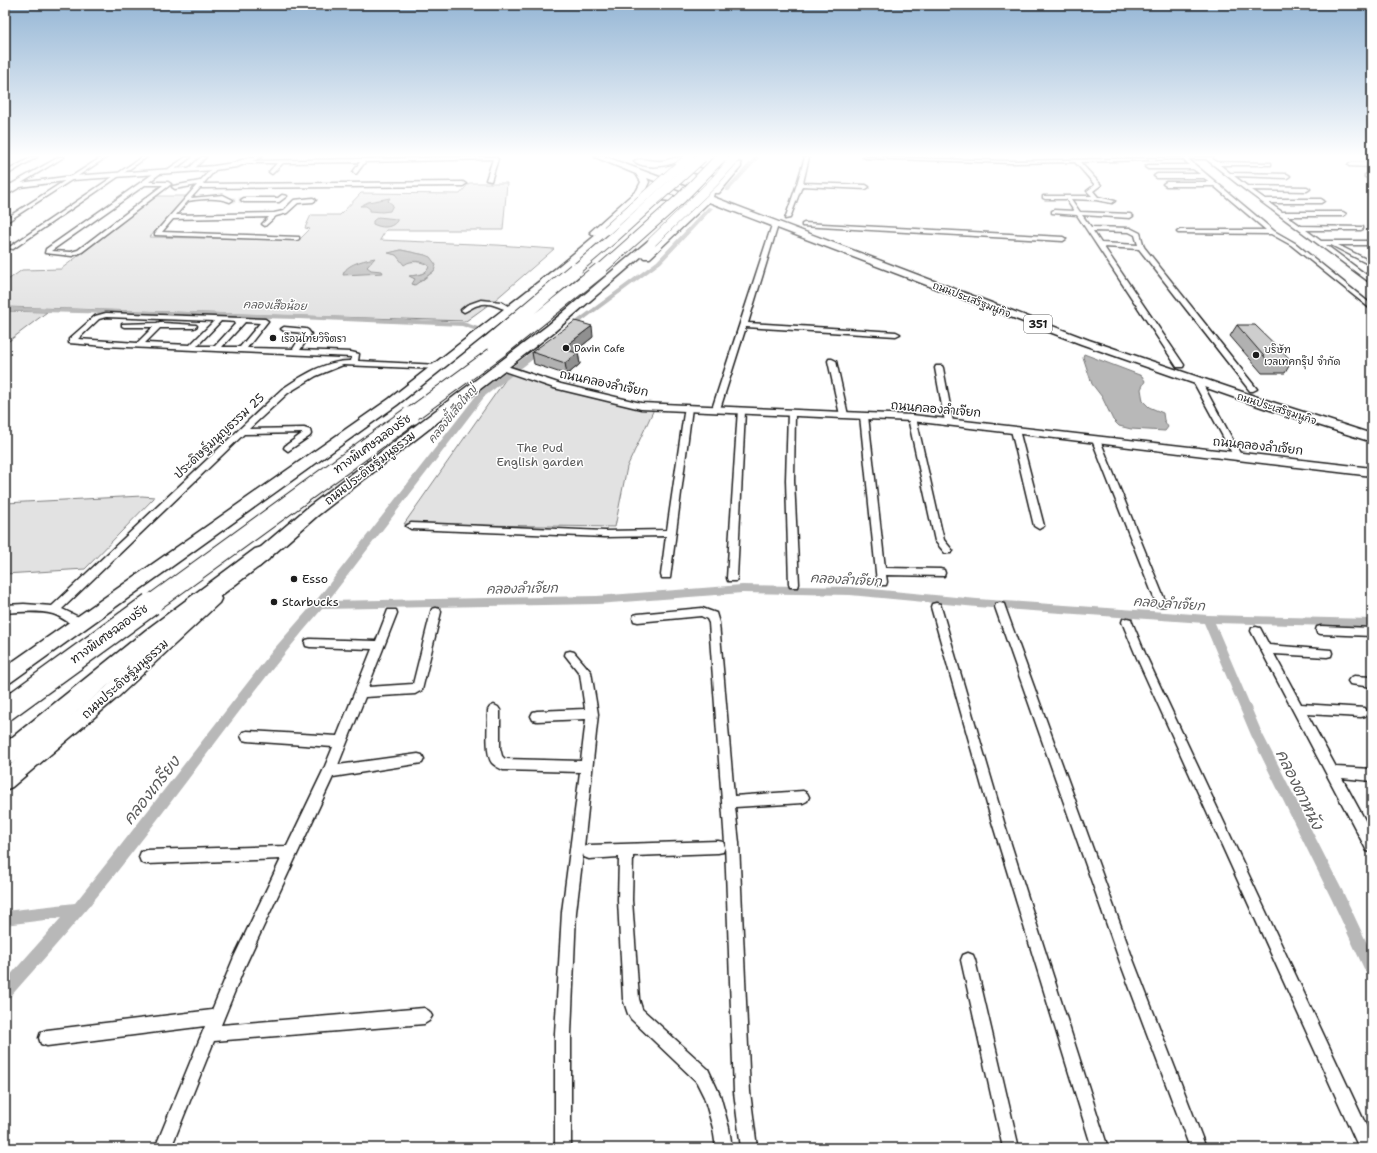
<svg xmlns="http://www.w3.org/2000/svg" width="1377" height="1153" font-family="'Shantell Sans','Playpen Sans Thai',sans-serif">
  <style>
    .green { fill: #e2e2e2; stroke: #7f7f7f; fill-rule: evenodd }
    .water { fill: #b8b8b8; stroke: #7a7a7a }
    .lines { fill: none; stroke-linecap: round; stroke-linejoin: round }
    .canal { fill: #b8b8b8; fill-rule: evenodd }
    .minor-tunnel { stroke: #ddd; stroke-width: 5.5; stroke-dasharray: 5.5 3; stroke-linecap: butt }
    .minor-casing { stroke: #1c1c1c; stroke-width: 3 }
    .tertiary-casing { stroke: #1c1c1c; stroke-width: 3 }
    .secondary-casing { stroke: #1c1c1c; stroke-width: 3 }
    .primary-casing { stroke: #1c1c1c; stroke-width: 3 }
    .motorway-casing { stroke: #1c1c1c; stroke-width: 3 }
    .minor { fill: #fff; fill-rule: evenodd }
    .tertiary { fill: #fff; fill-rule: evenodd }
    .secondary { fill: #fff; fill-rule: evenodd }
    .primary { fill: #fff; fill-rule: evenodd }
    .motorway { fill: #fff; fill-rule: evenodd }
    .primary-bridge-casing { stroke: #1c1c1c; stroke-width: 10; stroke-linecap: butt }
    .motorway-bridge-far3-casing { stroke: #1c1c1c; stroke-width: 12; stroke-linecap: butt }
    .motorway-bridge-far2-casing { stroke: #1c1c1c; stroke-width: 16; stroke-linecap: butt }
    .motorway-bridge-far1-casing { stroke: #1c1c1c; stroke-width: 20; stroke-linecap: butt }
    .motorway-bridge-casing { stroke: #1c1c1c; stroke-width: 25; stroke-linecap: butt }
    .primary-bridge { stroke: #fff; stroke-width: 9 }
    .motorway-bridge-far3 { stroke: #fff; stroke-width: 10 }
    .motorway-bridge-far2 { stroke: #fff; stroke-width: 14 }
    .motorway-bridge-far1 { stroke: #fff; stroke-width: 18 }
    .motorway-bridge { stroke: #fff; stroke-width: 22 }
    .wall { fill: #b1b1b1; stroke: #1c1c1c }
    .shaded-wall { fill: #909090; stroke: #1c1c1c }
    .building { fill: #cecece; stroke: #1c1c1c }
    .poi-dot { fill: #1c1c1c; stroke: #fff; stroke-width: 1.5 }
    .labels { text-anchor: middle; stroke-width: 3; stroke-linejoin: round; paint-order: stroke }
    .far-street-label { font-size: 10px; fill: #1c1c1c; stroke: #fff }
    .far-poi-label { font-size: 10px; fill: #1c1c1c; stroke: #fff; text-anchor: start }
    .far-water-label { font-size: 11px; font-style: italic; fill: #5a5a5a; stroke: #fff }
    .shield { fill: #fff; stroke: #606060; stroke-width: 1 }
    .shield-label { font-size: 11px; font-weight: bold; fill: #1c1c1c }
    .street-label { font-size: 12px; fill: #1c1c1c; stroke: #fff }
    .park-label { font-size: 12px; fill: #575757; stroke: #fff }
    .poi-label { font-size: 12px; fill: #1c1c1c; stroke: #fff; text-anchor: start }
    .water-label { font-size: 13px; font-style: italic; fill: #5a5a5a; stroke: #fff }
    .near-water-label { font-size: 16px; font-style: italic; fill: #5a5a5a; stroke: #fff }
  </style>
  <rect width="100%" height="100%" fill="#fff"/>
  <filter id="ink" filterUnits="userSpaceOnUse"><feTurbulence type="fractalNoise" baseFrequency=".025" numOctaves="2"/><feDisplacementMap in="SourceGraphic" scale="8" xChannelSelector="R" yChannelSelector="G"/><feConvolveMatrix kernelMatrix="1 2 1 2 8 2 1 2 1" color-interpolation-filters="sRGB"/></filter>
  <g filter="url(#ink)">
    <!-- green -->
    <path class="green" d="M469,183H507L503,230H386L380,240L497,245L554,249L495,300L466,321L5,307V282L22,270L61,269L157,196H187L150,237L299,240L310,229L305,228L311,215H340L361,193L460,194ZM401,250L425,255L434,271L420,282L410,276C418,275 427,274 430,266C420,260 413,262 403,262L396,255L390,253Z
      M5,311L47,312L5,344Z
      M510,373L655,407L627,467L615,527L404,524Z
      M142,496L155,497L85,569L5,574V503Z"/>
    <!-- water -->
    <path class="water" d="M390,198L388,201L393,205L390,211L382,212L370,211V209L366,206H360L368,202Z
      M378,217L397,219V221C391,229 381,228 373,224V221Z
      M401,250L425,255L430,257L436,265L434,271L415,285L412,284L415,279L409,276C417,275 427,275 429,266C422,261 412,259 404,265L396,255L388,253Z
      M375,258L367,267L371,270L382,271L383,273L343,275C345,264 365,260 375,258Z
      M1084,354L1142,376L1145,381L1141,389L1143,401L1149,407L1163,413L1164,420L1168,427L1165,431L1131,429L1119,426L1113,420L1102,397L1092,384L1083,357Z"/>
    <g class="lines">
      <!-- canal -->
      <path class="canal" d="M755,157H760L729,191H725V189Z
        M708,207L713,208L661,263L569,331H565V329L657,261Z
        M5,307L298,315L463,322L538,347L543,345H546V349L485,396L328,601L597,596L742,585L850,587L977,599L1208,615L1372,619V627L1215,623L1262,733L1342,890L1372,954V977L1367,975L1332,900L1251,735L1204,623L977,607L850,595L742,593L597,604L322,609C253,689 192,776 127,859C90,907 50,952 10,997L5,1000V981L61,918L5,925V911L75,903L118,849L273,650L315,602L479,392L534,350L462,326L298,319L5,311Z"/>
      <!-- minor-tunnel -->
      <path class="minor-tunnel" d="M230,200H244"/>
      <defs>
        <path id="minor" d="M32,157H37L5,176V172Z
          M59,157H64L18,185L22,186L5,196V192L13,187H10V185Z
          M102,157H107L5,223V219Z
          M142,157H147L13,249L8,248Z
          M186,157H191L171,172H167V170Z
          M201,157H206L192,171H188V169Z
          M476,157H495L498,159L491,181L486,180L493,159L365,162L356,174L353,172L360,162L283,163L272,174L269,172L277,163H243L241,162L243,161Z
          M805,157H809L803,183L866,185L869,187L866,189L802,186L790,218L785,219L797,184Z
          M863,157L1011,161L1213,157L1212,158L1216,162L1271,163V165H1220L1230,173L1287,174L1290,176L1287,178L1234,176L1247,186L1307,187L1310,189L1307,191L1252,190L1265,199H1321L1324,201L1321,203H1269L1282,212H1343L1346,214L1343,216H1287L1301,226L1363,227V229L1361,230H1306L1321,241H1372V245H1338L1372,262V266L1331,245H1326L1372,279V284L1244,189L1206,159H1188L1274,231L1295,243L1372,305V310L1291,245L1271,234L1178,233L1177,232L1180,230H1266L1214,186H1166L1163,184L1166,182H1210L1204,178H1157L1154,176L1157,174H1200L1193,169H1148L1145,167L1148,165H1190L1182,159L1080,162L1101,185L1093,191L1098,197L1115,201L1112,203L1096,200L1071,199L1080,212L1130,214L1133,216L1130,218L1082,215L1091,227L1130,228L1140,233L1144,247L1257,389L1253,391H1250L1139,249L1104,247L1184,365L1183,367H1177L1077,215L1052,213V211L1054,210L1074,211L1066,199H1045L1043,198V196H1092L1087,191L1095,185L1075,162L1011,163L865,158ZM1093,231L1129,232L1135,235L1138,245L1101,243Z
          M1351,163H1372V167L1349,166L1348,165Z
          M214,166L217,168L203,184L463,182L466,184L463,186L200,188L191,198L223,195L233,200L230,202C216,197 203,199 188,201L176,215L274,213L283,211L294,200L313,198L316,200L313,202L298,203L287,213L276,216L265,226L262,224L269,217L173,219L162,232L299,237V239L297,240L155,235V233L197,185L175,189L172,187L173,186L200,181Z
          M157,171L162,172L149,182H168L171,184L170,185L82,252L72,256L45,253L46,249ZM145,185H163L78,250L71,252L51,251Z
          M1367,174H1372V178L1365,177V175Z
          M282,195L287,196L279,202H244L241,200L244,198H278Z
          M775,223L778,225L748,323L896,332L900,334L896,336L746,327L720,409L716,411H713L712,409L772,225Z
          M804,223L1063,237L1066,239L1063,241L802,226V224Z
          M481,300L501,302L513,309L510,311C499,308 490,301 479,305C473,306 469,310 464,312L461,310L467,305Z
          M106,313L265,319L268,321L247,348L293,349L303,333L284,331L281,329L284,327L306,329L308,330L311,334L300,350L351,352L359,354L358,361L439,365L443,367L439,369L343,365L338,367L316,376L288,393L249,429L304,428L310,430L311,434L310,436L288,451L284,448L285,446L303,433L244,434L62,609L85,620L86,623L85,626C74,629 63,617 53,614C38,610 20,612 5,613V605L24,604L52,606L282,389C302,376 326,360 351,361L352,357L105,346L69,343V339L95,316ZM106,317L214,321L190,345L145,343L160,328H194L197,326L196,325L163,323L160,322L157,323L122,324V326L124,327H153L137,343L78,339L99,319ZM221,321L237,322L215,346H197ZM245,322L260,323L240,347H222Z
          M829,359H832L836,361L848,415L847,417H844L840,415L828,361Z
          M936,366H942L943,368L953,422L949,424L945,422L935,368Z
          M1194,379H1197L1201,381L1242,457L1241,459L1238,460L1234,457L1193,381Z
          M685,406H691L692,408L670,578H662L661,575L666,536L605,537L411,529L406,526L411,523L605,531L667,530Z
          M738,409H744L745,411L737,578L736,581H728L727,578Z
          M788,411H791L795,413L794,480L799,584L798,587H790L789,584L786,480Z
          M861,414H864L868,416L885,568L940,569L944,570L945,573L944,576L886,575L887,582L886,585H878L877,582L860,416Z
          M909,416H912L916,418L941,528L944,540L953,551L951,553H945L935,541L908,418Z
          M1012,428H1015L1019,430L1044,526L1039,529L1034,526L1011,430Z
          M1096,437L1100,440L1166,603L1165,606H1157L1156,603L1092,440Z
          M936,603L940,604L941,607L1004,822L1108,1148H1092L992,822L931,607L932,604Z
          M1000,603L1004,604L1005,607L1134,962L1206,1148H1190L1120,962L995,607L996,604Z
          M436,608L440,609L441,612L422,690L415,694L365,697L338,765L418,754L422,755L424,759L422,763L333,777L245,966L221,1025L424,1008L429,1011L432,1016L429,1021L424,1024L214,1041L171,1148H155L205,1026L47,1046L41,1044L39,1038L41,1032L47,1030L212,1010L234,957L281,859L146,864L141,862L139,857L141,852L146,850L287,846L323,771L333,747L247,741L243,740L241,736L243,732L247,731L337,736L372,649L310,647L306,646L305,643L306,640L310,639L376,641L388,610H396L397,613L368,687L413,684L431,612L432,609Z
          M702,608L716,613L719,623L734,796L803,791L807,793L809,797L807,801L803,803L735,807L739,843L750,1092L757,1148H741L734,1092L725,843L709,623L707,619L701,616L638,622L634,621L633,618L634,615L638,614Z
          M1127,618L1131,619L1132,622L1147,658L1372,1138V1148H1359L1137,658L1122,622L1123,619Z
          M1321,626L1372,628V636L1321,634L1317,633L1316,630L1317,627Z
          M1256,627L1260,628L1269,645L1331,650L1332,653L1331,656L1327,657L1274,654L1301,704L1365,708L1367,712L1365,716L1361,717L1307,714L1336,767L1372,769V781L1342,778L1372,833V852L1367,851L1251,631L1252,628Z
          M570,651L574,652L591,672L598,714L584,847L589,845L718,841L723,842L725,847L723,852L718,853L633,856L632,900L639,999L642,1009L708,1069L720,1095L729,1128L732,1148H716L713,1128L704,1097L696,1081L631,1019L628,1014L623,999L618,900L619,857L589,859L584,857L583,854L576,912L571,1034V1148H555V1034L562,912L580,772L503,770C499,768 495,766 492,763C485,755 488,722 488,710L490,707L494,705L498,707L500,710V748L502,756L505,759L581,761L586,719L537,721L533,720L531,716L533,712L537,711L585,709L580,674L565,655L566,652Z
          M1354,676L1372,677V687L1350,684L1348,681L1350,678Z
          M968,953L973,955L975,960L1019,1148H1003L961,960L963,955Z"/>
        <path id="tertiary" d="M501,364L561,384L641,403L912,415L1372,468V476L912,421L641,409L554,388L498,369L496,367L498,365Z"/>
        <path id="secondary" d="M251,157H262L237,167L214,170L72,180L5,189V185L72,176L214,166L233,163Z"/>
        <path id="primary" d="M595,157H606L705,194L706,190H712L727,172C714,176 684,176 676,162C665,167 644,169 634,161C639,157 650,161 657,161C666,162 673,157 683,157L685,163C697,169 710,171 723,168C729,167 734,162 741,163V167L719,193H714L713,197L1089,340L1272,402L1372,434V442L1264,408L1081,344L709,202L650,258H644L642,256L555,331L317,516L259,567L253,569L247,567L245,563L247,559L307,508L547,326L649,240L652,239L657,242L689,211V208C675,199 659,199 643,201L640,200L639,197L605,228H610L612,230L610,232L563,273L397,405L11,682L5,684V667L389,399L555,269L596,235L592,234L590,232L637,190L641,182L636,174ZM647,178L702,199L696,205C680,195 659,192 640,196L645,191L649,182Z
          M213,593L219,595L221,599L219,603L118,697L12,787L5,790V769L106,687L207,595Z"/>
        <path id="motorway" d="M262,547L269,549L271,554L269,559L160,642L32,749L13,763L5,766V743L146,630L255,549Z"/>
      </defs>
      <!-- minor casing -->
      <use href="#minor" class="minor-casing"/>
      <!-- tertiary casing -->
      <use href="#tertiary" class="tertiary-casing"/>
      <!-- secondary casing -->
      <use href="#secondary" class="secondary-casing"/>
      <!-- primary casing -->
      <use href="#primary" class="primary-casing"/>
      <!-- motorway casing -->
      <use href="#motorway" class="motorway-casing"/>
      <!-- minor -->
      <use href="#minor" class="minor"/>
      <!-- tertiary -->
      <use href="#tertiary" class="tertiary"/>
      <!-- secondary -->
      <use href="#secondary" class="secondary"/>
      <!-- primary -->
      <use href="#primary" class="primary"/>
      <!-- motorway -->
      <use href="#motorway" class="motorway"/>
      <defs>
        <path id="primary-bridge" d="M607,230L689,157
          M652,242L714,182L736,157"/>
        <path id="motorway-bridge-far3" d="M574,271L614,237L702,157
          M599,271L681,198L721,157"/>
        <path id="motorway-bridge-far2" d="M490,342L575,270
          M408,417L505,346L600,270"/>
        <path id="motorway-bridge-far1" d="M150,605L410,416"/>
        <path id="motorway-bridge" d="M5,710L151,604"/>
      </defs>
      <!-- primary-bridge casing -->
      <use href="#primary-bridge" class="primary-bridge-casing"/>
      <!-- motorway-bridge-far3 casing -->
      <use href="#motorway-bridge-far3" class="motorway-bridge-far3-casing"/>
      <!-- motorway-bridge-far2 casing -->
      <use href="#motorway-bridge-far2" class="motorway-bridge-far2-casing"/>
      <!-- motorway-bridge-far1 casing -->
      <use href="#motorway-bridge-far1" class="motorway-bridge-far1-casing"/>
      <!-- motorway-bridge casing -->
      <use href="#motorway-bridge" class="motorway-bridge-casing"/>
      <!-- primary-bridge -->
      <use href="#primary-bridge" class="primary-bridge"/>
      <!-- motorway-bridge-far3 -->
      <use href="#motorway-bridge-far3" class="motorway-bridge-far3"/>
      <!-- motorway-bridge-far2 -->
      <use href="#motorway-bridge-far2" class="motorway-bridge-far2"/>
      <!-- motorway-bridge-far1 -->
      <use href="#motorway-bridge-far1" class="motorway-bridge-far1"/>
      <!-- motorway-bridge -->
      <use href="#motorway-bridge" class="motorway-bridge"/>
    </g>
    <!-- wall -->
    <path class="wall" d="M1237,325L1292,361L1285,373H1262L1230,336Z
      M593,337L574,352L578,353L580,364L567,375L534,364L532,352Z"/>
    <!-- shaded-wall -->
    <path class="shaded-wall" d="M592,326L593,337L564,360L562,349Z
      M578,353L580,364L567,375L565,363Z"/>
    <!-- building -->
    <path class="building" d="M575,321L592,326L562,349L578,353L565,363L532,352Z
      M1237,325H1255L1292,361L1269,362Z"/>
  </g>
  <!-- sky -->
  <linearGradient id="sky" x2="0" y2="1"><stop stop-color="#95b6d5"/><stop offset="0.49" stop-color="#fff"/><stop offset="1" stop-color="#fff" stop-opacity="0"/></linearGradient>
  <rect width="1377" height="318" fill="url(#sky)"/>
  <!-- markers -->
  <g class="poi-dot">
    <circle cx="273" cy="338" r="4"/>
    <circle cx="566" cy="348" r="4"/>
    <circle cx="1256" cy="355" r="4"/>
    <circle cx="294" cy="579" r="4"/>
    <circle cx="274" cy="602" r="4"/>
  </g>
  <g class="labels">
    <!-- far-street labels -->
    <g class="far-street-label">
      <text transform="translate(972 299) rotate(21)" y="4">ถนนประเสริฐมนูกิจ</text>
      <text transform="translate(1277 408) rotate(18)" y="4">ถนนประเสริฐมนูกิจ</text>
    </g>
    <!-- far-poi labels -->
    <g class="far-poi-label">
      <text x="281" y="342">เรือนไทยวิจิตรา</text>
      <text x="574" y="352">Davin Cafe</text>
      <text x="1264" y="353">บริษัท<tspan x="1264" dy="12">เวลเทคกรุ๊ป จำกัด</tspan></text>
    </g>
    <!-- far-water labels -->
    <g class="far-water-label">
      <text transform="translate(275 305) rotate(2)" y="4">คลองเสือน้อย</text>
      <text transform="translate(452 414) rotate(-51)" y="4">คลองขี้เสือใหญ่</text>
    </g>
    <!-- shield labels -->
    <rect class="shield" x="1024" y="315" width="28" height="18" rx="3"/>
    <g class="shield-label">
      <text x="1038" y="328">351</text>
    </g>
    <!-- street labels -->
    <g class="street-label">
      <text transform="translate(604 383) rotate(12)" y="4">ถนนคลองลำเจียก</text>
      <text transform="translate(936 409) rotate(5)" y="4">ถนนคลองลำเจียก</text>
      <text transform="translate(219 436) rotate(-43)" y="4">ประดิษฐ์มนูญธรรม 25</text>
      <text transform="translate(372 444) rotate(-36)" y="4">ทางพิเศษฉลองรัช</text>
      <text transform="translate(1258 446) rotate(6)" y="4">ถนนคลองลำเจียก</text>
      <text transform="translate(370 468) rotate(-38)" y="4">ถนนประดิษฐ์มนูธรรม</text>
      <text transform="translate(109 634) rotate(-36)" y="4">ทางพิเศษฉลองรัช</text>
      <text transform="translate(125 679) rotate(-42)" y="4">ถนนประดิษฐ์มนูธรรม</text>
    </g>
    <!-- park labels -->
    <g class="park-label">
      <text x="540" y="452">The Pud<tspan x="540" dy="14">English garden</tspan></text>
    </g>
    <!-- poi labels -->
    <g class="poi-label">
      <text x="302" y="583">Esso</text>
      <text x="282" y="606">Starbucks</text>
    </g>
    <!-- water labels -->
    <g class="water-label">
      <text transform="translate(846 579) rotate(3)" y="5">คลองลำเจียก</text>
      <text transform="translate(522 588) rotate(-1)" y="5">คลองลำเจียก</text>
      <text transform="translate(1169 603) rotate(4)" y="5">คลองลำเจียก</text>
    </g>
    <!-- near-water labels -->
    <g class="near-water-label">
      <text transform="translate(1300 789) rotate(64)" y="6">คลองตาหนัง</text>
      <text transform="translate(151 790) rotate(-52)" y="6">คลองเกรียง</text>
    </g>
  </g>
  <!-- margin -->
  <rect width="1377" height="1153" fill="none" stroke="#fff" stroke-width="20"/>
  <rect x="10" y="10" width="1357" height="1133" fill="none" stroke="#1c1c1c" stroke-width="1.5" filter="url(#ink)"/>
</svg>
